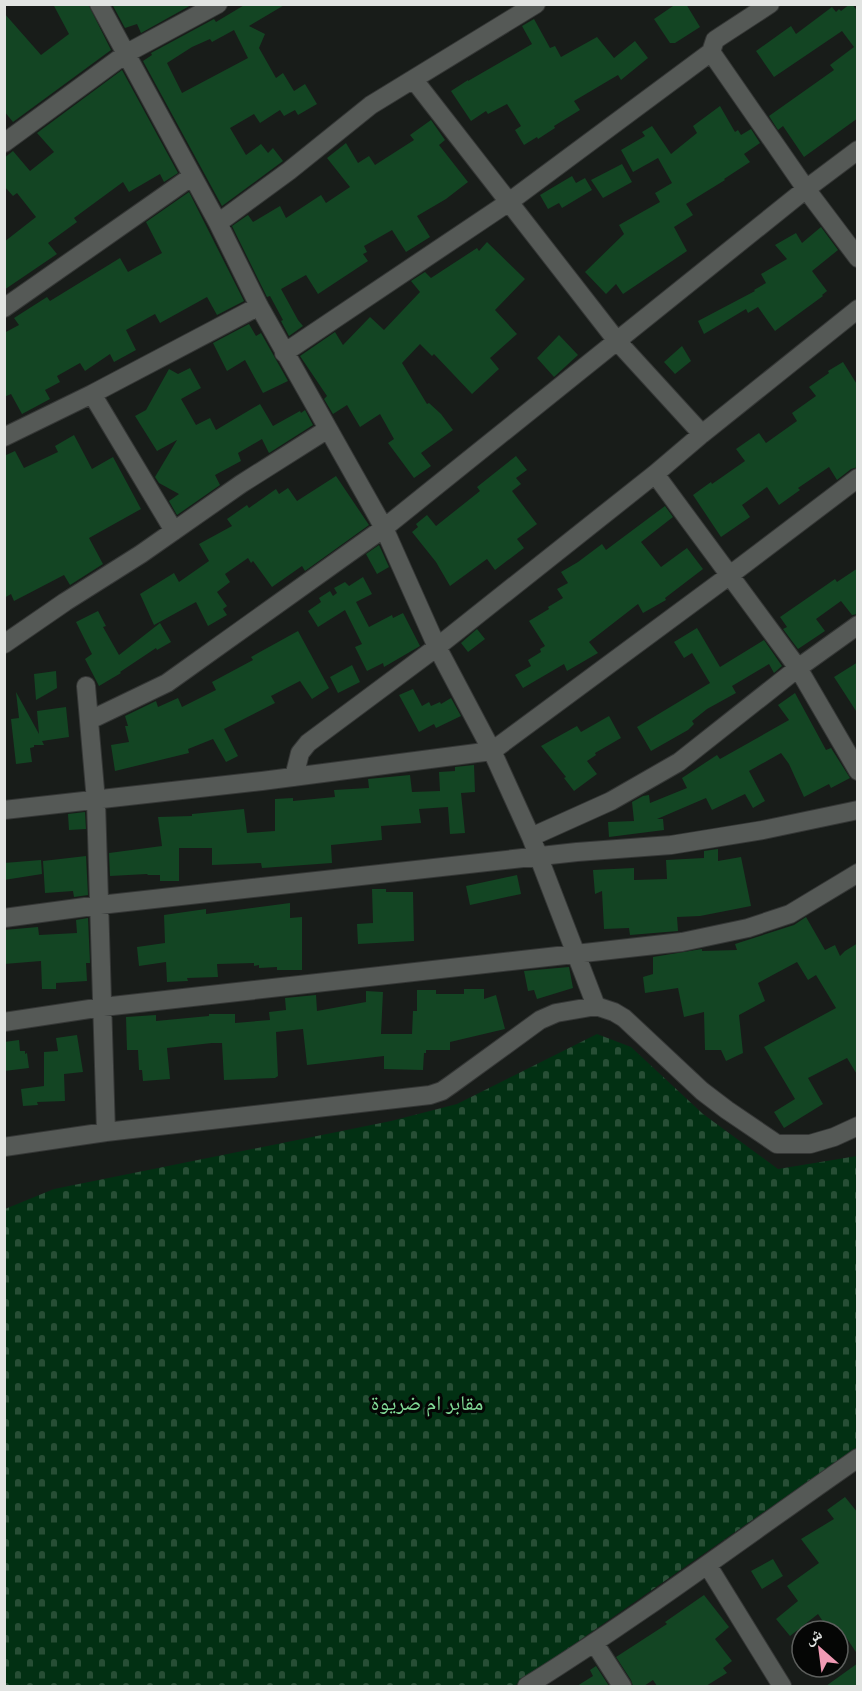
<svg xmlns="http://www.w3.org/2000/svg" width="862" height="1691" font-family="'Exo 2','Noto Naskh Arabic',sans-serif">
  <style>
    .cemetery { fill: url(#cemetery-stones) }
    .building { fill: #134523; fill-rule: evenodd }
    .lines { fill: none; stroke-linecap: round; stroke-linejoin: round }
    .minor-casing { stroke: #353736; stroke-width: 20 }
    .minor { stroke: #555956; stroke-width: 18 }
    .labels { text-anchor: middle; stroke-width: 6; stroke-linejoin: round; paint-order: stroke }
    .park-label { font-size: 21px; fill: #82db97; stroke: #050605 }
  </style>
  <defs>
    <pattern id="cemetery-stones" width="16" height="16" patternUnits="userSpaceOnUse" patternTransform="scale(1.5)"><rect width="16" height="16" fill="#023013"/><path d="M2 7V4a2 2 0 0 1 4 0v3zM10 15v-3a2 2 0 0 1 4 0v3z" fill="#274e35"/></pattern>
  </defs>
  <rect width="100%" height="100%" fill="#181c19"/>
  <!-- cemetery -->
  <path class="cemetery" d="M597,1034L631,1047L703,1114L778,1169L857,1156V1447L514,1686H5V1209L54,1189L391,1121L457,1104Z"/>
  <!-- building -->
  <path class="building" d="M53,4H88L111,50L13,122L4,111V13L41,55L69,34Z
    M112,4H193L141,33L137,24L125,28Z
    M246,4H286L249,26L265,34L259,48L276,78L283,73L294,91L305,84L317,104L298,115L295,110L284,116L280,110L260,123L254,114L230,128L246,155L261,144L268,153L273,148L283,161L222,206L143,61L152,55L151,53L214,19L216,22ZM234,30L248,58L182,93L167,63L192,47L210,39L212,42Z
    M676,4H686L700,27L675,43H670L654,19Z
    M850,4H852L858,12V118L804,157L783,126L778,130L769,116L834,70L830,65L854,47L842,31L774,77L756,51L791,26L796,34L832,7L836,12L839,9L841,11Z
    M534,19L550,48L555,46L561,57L597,37L614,58L635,41L648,58L621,80L618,75L574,101L580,110L554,126L555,128L538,139L537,137L524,145L515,130L521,126L507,104L488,114L486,111L471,121L451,91L468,80V81L532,44L522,26Z
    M122,70L178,173L164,182L160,174L129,192L123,182L74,218L77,222L48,243L57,254L4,290V242L36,217L17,193L13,196L4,186V158L13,151L30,171L54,152L37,133Z
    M720,106L735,132L738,130L741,135L751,129L760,143L744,154L750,162L724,179L725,180L686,204L693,215L674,227L687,251L623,294L616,284L606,294L585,272L624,234L619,225L660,202L655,193L672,183L658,158L633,172L621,150L645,136L642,132L652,126L671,154L697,133L693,126Z
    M431,120L445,140L439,145L468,182L446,199L417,216L430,237L406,252L392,230L364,246L367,252L363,254L368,261L318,294L306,275L281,289L298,320L303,326L289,336L281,321L283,320L270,296L267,297L232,226L248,215L253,222L280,206L286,218L321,195L326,203L350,187L327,158L346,143L358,163L369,156L375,165L414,140L410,135Z
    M622,164L632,182L603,198L591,180Z
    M572,176L576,183L585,178L592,190L562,208L559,203L548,209L540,195Z
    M189,192L244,301L217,315L207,297L160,323L155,314L126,330L136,350L114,362L110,354L85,371L80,363L57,376L60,382L45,390L50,399L22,414L11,394L4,397V333L19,325L14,318L47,297L50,301L120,258L128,272L162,253L146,222Z
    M821,227L838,250L812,271L827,291L822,295L823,296L775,331L758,307L748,313L746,309L704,334L698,321L755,291L754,290L766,283L761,274L787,259L775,245L796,233L802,243Z
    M487,242L525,279L495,310L517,334L490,358L499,369L472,394L434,354L432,356L420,344L402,363L427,404L429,403L441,414L453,430L421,453L431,466L414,478L388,443L394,439L380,414L360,427L347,405L333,414L324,399L327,396L300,356L335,332L343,345L370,317L384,330L420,292L411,281L425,272L431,278L477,248L479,251Z
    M249,324L256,336L261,333L288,381L263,393L245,360L227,371L213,343Z
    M559,335L578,355L554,377L537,358Z
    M682,346L691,361L675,374L664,362Z
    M843,362L858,386V467L851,469L837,480L829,467L798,488L800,490L779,505L767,487L742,505L750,517L721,537L693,495L711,482L712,484L745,461L736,449L759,433L766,443L797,421L792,413L816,396L809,387L829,373L828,371Z
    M190,368L201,388L181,399L196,425L210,418L216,430L260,404L273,426L300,411L301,413L305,410L313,425L269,453L262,439L238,453L241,461L215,475L220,485L177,515L169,501L179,494L159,483L155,477L177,440L157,451L135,416L146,410L169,369L178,374Z
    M74,435L92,469L113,457L141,509L89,538L103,564L70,585L64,575L14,601L11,594L4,598V456L15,451L24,468L58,452L55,446Z
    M516,456L527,470L516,478L521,484L512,491L537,524L517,539L524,548L495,570L487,559L450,586L436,562L412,532L418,527L416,524L427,515L436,526L480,491L477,487Z
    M336,476L369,525L305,571L302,566L272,587L253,561L251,563L248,558L225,574L230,582L217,592L227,606L223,609L227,615L208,626L196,602L154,625L140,594L174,573L179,582L209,561L199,544L232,526L227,519L247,505L249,508L276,489L279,494L288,488L297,501Z
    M665,506L673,517L641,542L661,567L687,548L703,569L665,598L666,600L643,613L638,604L589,642L598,653L567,671L564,664L523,688L515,675L531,666L528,660L541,652L540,649L545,646L529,621L549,609L548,607L563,598L557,589L568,583L561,572L578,562L602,544L606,550Z
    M379,545L389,567L377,574L366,554Z
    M858,568V614L852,615L841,601L816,619L825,631L798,649L783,629L787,627L780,617L835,579L837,582Z
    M363,577L372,594L356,602L369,627L392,615L393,618L403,613L420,646L384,667L383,663L367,671L355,647L362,644L345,610L318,627L308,611L321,602L319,598L330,591L333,596L337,593L334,588L345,582L349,586Z
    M98,611L106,626L103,627L119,655L160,623L171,642L157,650L156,648L120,672L121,673L99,686L85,659L92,654L76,622Z
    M697,628L720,667L764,640L782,666L774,673L769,664L732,686L736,693L707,709L692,721L694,724L688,730L651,751L637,727L710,683L692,653L684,658L674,642Z
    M477,629L485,639L468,652L461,643Z
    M298,631L329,688L312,699L300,681L271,696L275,703L224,729L238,756L226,762L213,739L188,749L189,753L115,771L111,745L129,742L125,726H128L125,716L156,701L158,707L178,698L182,707L216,690L212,682L253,660L251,657Z
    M858,662V714L834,677Z
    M352,665L360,682L338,693L330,677Z
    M56,671L57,688L36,700L34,674Z
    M413,689L422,706L429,702L431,706L440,702L441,704L451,698L461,716L436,728L434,724L419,732L399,695Z
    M16,692L39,734L37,711L66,707L69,737L42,741L44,745H34V747L30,748L32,762L16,764L11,719L19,718Z
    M795,693L826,750L831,748L850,778L831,788L829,784L804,797L789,764L781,753L749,771L765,801L753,808L745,794L712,810L706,798L657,819H663L664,830L609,837L608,822L634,821L632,802L643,796L649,795L650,803L687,788L682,778L717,755L720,759L789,720L778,705Z
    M609,716L621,738L595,753L596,755L587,761L597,774L574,791L564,778L566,777L541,746L577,726L581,732Z
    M474,765L475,792L461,793L465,833L450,834L448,807L419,809L421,823L381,826L382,840L331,845L332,863L262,868L261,863L212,865V848H179V881H160V875H148L147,874L110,876L109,853L162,846L158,817L192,816V814L244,809L247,833L275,831V799L293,798V801L335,797L334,790L369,788L368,779L410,775L412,792L440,791L439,772L455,771V767Z
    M85,812L86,829L69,830L68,814Z
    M718,849V861L741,857L751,906L700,916L677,917L678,931L630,935L629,928L604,929L602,891L595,894L593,870L634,868V880L667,879L666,860L704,858V851Z
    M86,856L88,895L74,897L73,891L45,893L43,861Z
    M41,860L42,874L4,880V863Z
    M517,875L521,894L470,905L466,886Z
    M372,889H386V892H413L414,941L358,944L357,924L373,923Z
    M290,903V918L302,917V970H277V967L259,968V965L254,966V963L217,964L218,977L187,978L188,981L167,982L166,962L139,966L137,947L165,943L164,915L206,909V914Z
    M806,917L825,950L835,945L840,956L845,951L858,943V1076L847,1058L808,1078L823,1104L784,1128L774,1112L795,1099L764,1047L836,1008L816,975L808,980L797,962L758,983L765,1001L739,1015L743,1053L726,1061L721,1050H705L704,1012L684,1017L678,988L645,993L643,977L653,974V957L702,949V951L737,950L735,944L794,925Z
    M88,918L90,963H86L87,981L56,983V989H42L41,961L4,964V930L38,927L39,935L77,933L76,920Z
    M569,967L573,988L537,999L534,990L528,991L524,971Z
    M464,989H484V999L496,995L505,1029L450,1042V1050H426V1053H424L423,1070L384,1069V1056L307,1065L303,1029L276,1032L278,1076L275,1078L224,1080L222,1043H212L167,1048L170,1079L143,1081L142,1070H139L138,1050H127L126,1017L156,1015V1021L209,1016V1014H235V1023L270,1020L269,1012L286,1010L285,998L316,995L317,1011L366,1002V991L383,992L381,1034H412L413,1011H417V990H436V994H464Z
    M77,1035L83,1072L64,1074L65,1101L37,1102L38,1105L23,1106L21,1089L44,1086V1052L58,1051L56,1038Z
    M19,1040L20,1051H25V1054L27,1053L29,1068L4,1071V1042Z
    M845,1497L858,1513V1655L839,1627L832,1631L826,1621L824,1623L818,1614L790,1636L776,1619L798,1601L787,1586L819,1563L801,1539L834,1519L827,1510Z
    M773,1559L783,1576L762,1589L751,1571Z
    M704,1595L729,1627L715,1639L732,1661L723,1668L727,1673L706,1686H657L653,1680L644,1686H633L631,1680L616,1657L667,1624L665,1622Z
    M858,1663V1686H826Z
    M596,1666L609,1686H577L593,1676L590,1670Z"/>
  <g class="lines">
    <defs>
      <path id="minor" d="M99,4L218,223L259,306L384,528L437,647L492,751L531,837L596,1006
        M711,52L806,189L858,258
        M414,80L617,341L702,434
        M4,143L127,53L218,4
        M218,223L289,171L371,105L536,4
        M4,308L191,177
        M284,353L509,202L711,52L715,40L721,36L770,4
        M92,394L174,531
        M4,437L92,394L259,306
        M655,474L798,668L858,771
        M4,644L65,602L141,554L241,484L328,429
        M86,686L96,801L106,1132
        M90,720L167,683L384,528L806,189L858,150
        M294,777L300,753L308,743L437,647L655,474L702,434L858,309
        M4,810L262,781L492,751L730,575L858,478
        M531,837L611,801L679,762L798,668L858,625
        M4,918L100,905L577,852L671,845L763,830L858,810
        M4,1022L103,1007L682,942L748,928L790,914L858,873
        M4,1147L106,1132L430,1095L442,1091L452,1084L540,1020L556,1013L596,1006L614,1012L624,1018L702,1091L727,1110L777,1144H810L834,1137L858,1126
        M708,1566L782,1686
        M595,1644L622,1686
        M527,1686C641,1615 747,1535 858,1458"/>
    </defs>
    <!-- minor casing -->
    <use href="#minor" class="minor-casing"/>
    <!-- minor -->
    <use href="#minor" class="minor"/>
  </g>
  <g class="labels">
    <!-- park labels -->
    <g class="park-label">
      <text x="427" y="1410">مقابر ام ضريوة</text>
    </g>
  </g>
  <!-- border -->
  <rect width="862" height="1691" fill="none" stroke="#e2e4e2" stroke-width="12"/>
  <!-- north arrow -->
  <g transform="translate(820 1649) rotate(332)"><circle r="28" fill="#050605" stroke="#5d5f5d" stroke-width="1.5"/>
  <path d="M0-4.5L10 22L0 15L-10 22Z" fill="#f19ab4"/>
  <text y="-9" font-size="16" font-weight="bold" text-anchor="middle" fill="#e2e4e2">ش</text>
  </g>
</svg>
